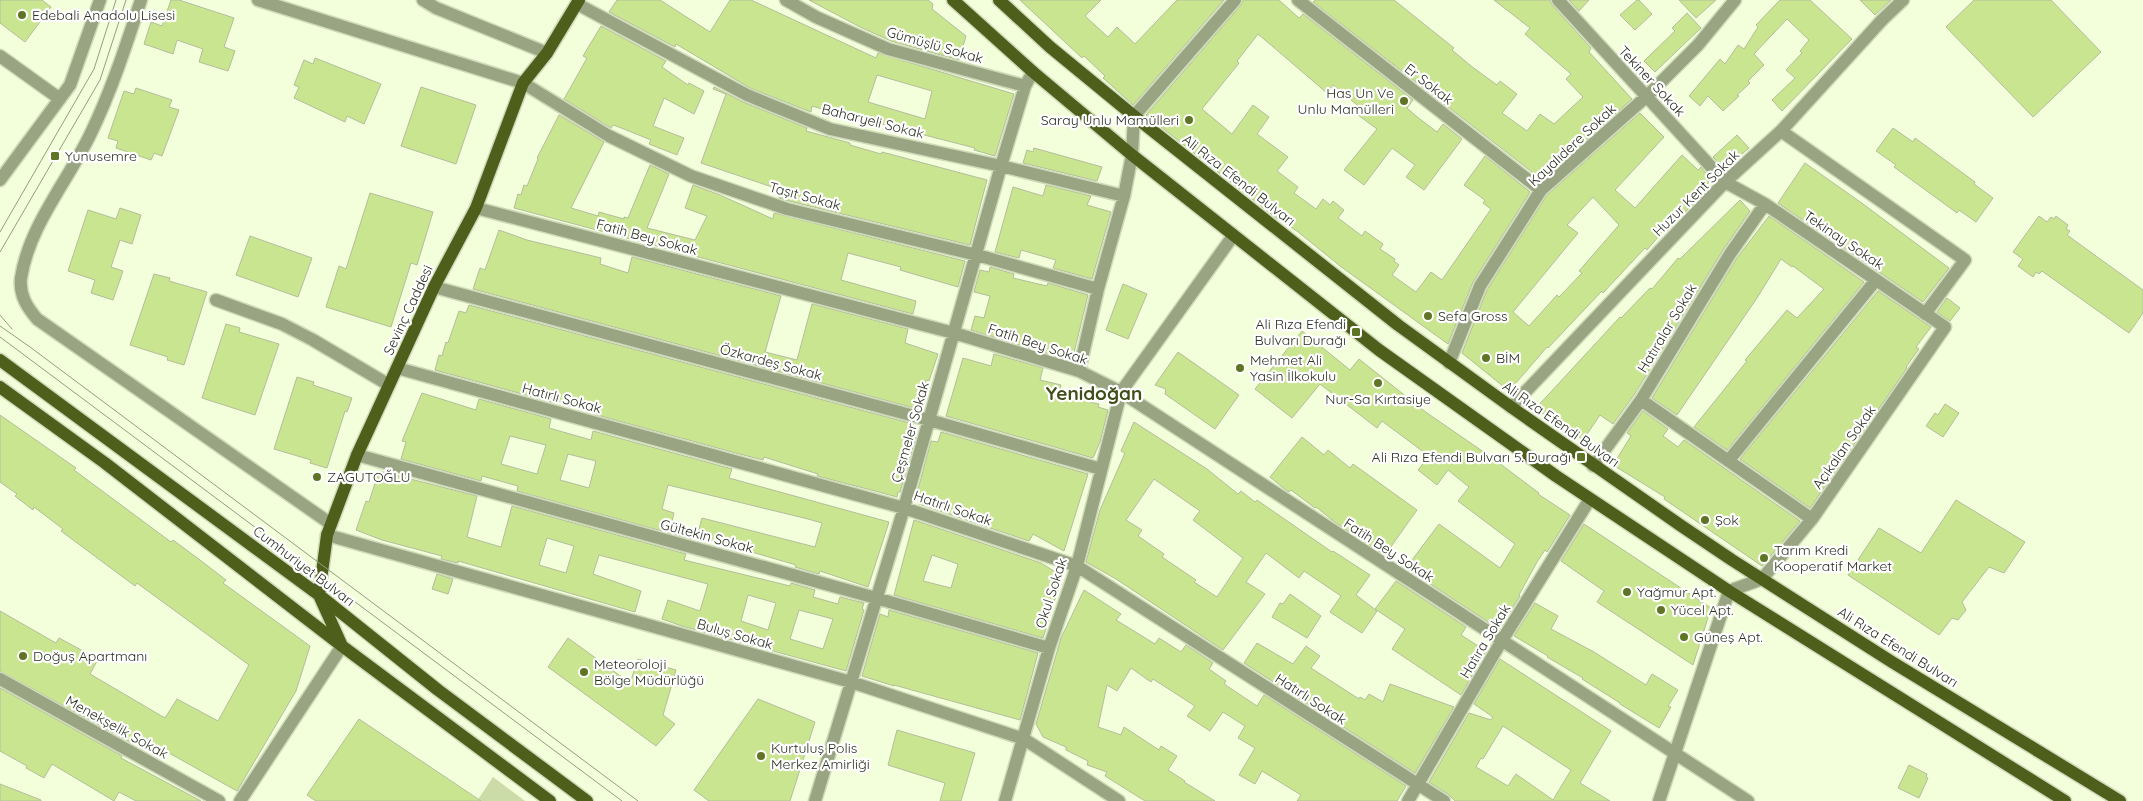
<svg xmlns="http://www.w3.org/2000/svg" width="2143" height="801" font-family="Quicksand,sans-serif">
  <style>
    .green { fill: #cbdca8 }
    .building { fill: #cae590; stroke: #b2be9c; fill-rule: evenodd }
    .lines { fill: none; stroke-linecap: round; stroke-linejoin: round }
    .minor-casing { stroke: #cfdaba; stroke-width: 15 }
    .major-casing { stroke: #cfdaba; stroke-width: 15 }
    .minor { stroke: #99a582; stroke-width: 12 }
    .major { stroke: #4d5f1a; stroke-width: 12 }
    .tram { stroke: #949c83; stroke-width: 1 }
    .poi-dot { fill: #5f7424; stroke: #fff; stroke-width: 2 }
    .labels { text-anchor: middle; stroke-width: 4.5; stroke-linejoin: round; paint-order: stroke }
    .poi-label { font-size: 14px; fill: #2c3124; stroke: #fff; text-anchor: start }
    .street-label { font-size: 14px; fill: #2c3124; stroke: #fff }
    .district-label { font-size: 19px; font-weight: bold; fill: #3f4d17; stroke: #fff }
  </style>
  <rect width="100%" height="100%" fill="#f3ffdb"/>
  <!-- green -->
  <path class="green" d="M493,777L525,801H477Z"/>
  <!-- building -->
  <path class="building" d="M0,0H42L51,7L25,42L0,23Z
    M171,0H179L234,18L224,47L235,51L228,71L199,62L203,49L177,40L173,54L144,44L151,22L162,26Z
    M617,0H660L710,32L730,0H751L876,58L878,53L1014,94L995,156L974,150L975,148L866,120L827,107L825,110L812,106L811,112L750,88L676,44L675,47L609,12ZM877,75L932,91L925,119L868,102Z
    M809,0H928L933,4L932,9L966,36L959,60L891,41L860,27Z
    M1020,0H1101L1085,16L1108,37L1117,27L1135,44L1177,0H1224L1133,105L1103,78L1105,76L1084,56L1082,58Z
    M1243,0H1279L1299,18L1303,14L1413,100L1407,108L1416,116L1437,132L1443,124L1462,139L1424,190L1406,177L1415,165L1392,148L1364,185L1344,170L1377,129L1358,115L1362,109L1333,85L1327,93L1258,34L1237,61L1239,63L1202,109L1232,134L1253,105L1269,117L1257,134L1288,157L1277,171L1298,187L1294,193L1316,209L1323,199L1330,205L1333,201L1344,210L1338,218L1362,236L1365,231L1383,244L1380,249L1395,259L1394,261L1399,265L1392,275L1416,292L1431,272L1442,280L1491,209L1483,203L1485,200L1464,185L1485,156L1530,192L1473,282L1448,344L1340,266L1297,231L1275,217L1146,115L1241,5Z
    M1315,0H1394L1454,48L1452,50L1471,66L1497,85L1500,81L1517,94L1502,113L1527,131L1540,114L1554,124L1583,97L1566,79L1571,74L1525,34L1530,28L1494,0H1550L1552,5L1591,48L1589,52L1632,99L1541,179L1313,2Z
    M1569,0H1589L1579,11Z
    M1637,0H1639L1652,14L1635,30L1620,15Z
    M1679,0H1716L1696,18Z
    M1780,0H1810L1852,39L1782,111L1772,100L1795,78L1786,70L1802,53L1800,51L1809,40L1787,19L1754,54L1764,65L1748,81L1750,83L1737,95L1739,96L1723,111L1708,96L1700,106L1689,96L1720,59L1725,64L1738,45L1744,49L1758,27L1756,25Z
    M1860,0H1891L1875,15Z
    M1974,0H2051L2101,52L2033,117L1946,27Z
    M1687,13L1701,28L1655,72L1644,61L1675,31L1672,28Z
    M601,26L666,61L662,67L688,85L689,83L704,91L694,114L664,98L653,126L684,138L677,155L649,144L651,140L624,129L613,125L611,128L564,99L587,58L583,56Z
    M315,58L381,84L364,124L347,116L345,122L294,98L299,87L294,85L304,60L313,64Z
    M421,87L476,105L456,164L401,146Z
    M714,87L743,102L807,128L806,131L850,143V145L881,154L882,152L987,180L970,245L789,201L779,198L781,190L701,163L726,94L713,89Z
    M136,88L172,100L169,107L179,110L162,156L154,153L151,160L116,148L118,141L108,138L124,91L134,94Z
    M1640,113L1664,137L1615,190L1635,208L1682,155L1698,170L1701,167L1712,180L1706,185L1708,188L1667,231L1665,229L1647,250L1645,248L1603,293L1602,291L1548,348L1547,347L1509,391L1462,353L1487,290L1547,195ZM1593,197L1619,225L1579,271L1582,273L1559,297L1557,295L1529,326L1513,312L1578,233L1567,225Z
    M559,115L604,142L571,208L598,216L599,212L624,219V217L628,218L650,165L669,174L647,228L695,240L707,216L685,208L693,185L720,195L773,219L774,213L965,261L958,287L900,270L901,267L848,253L841,280L916,301L913,314L514,208L518,194L521,195L524,185L527,186L538,159L537,158Z
    M1893,128L1913,142L1915,138L1975,182L1974,184L1993,198L1976,222L1959,210L1957,213L1894,167L1896,165L1876,151Z
    M1737,135L1749,148L1724,169L1713,157Z
    M1034,148L1102,167L1097,181L1023,163L1027,150L1033,152Z
    M1805,163L1863,204L1949,268L1923,302L1778,203Z
    M1046,185L1091,196L1087,205L1111,212L1092,279L1053,268L1056,260L1021,250L1019,258L995,252L1013,187L1043,196Z
    M370,193L433,212L417,265L411,263L391,327L326,307L339,266L346,269Z
    M1740,200L1750,211L1723,250L1634,395L1613,424L1600,415L1583,440L1559,424L1558,426L1536,408L1620,317L1621,318L1650,288L1652,289L1678,258L1680,259Z
    M120,208L141,215L132,244L120,240L111,267L123,271L113,300L91,293L95,280L68,271L88,210L116,219Z
    M1769,216L1864,282L1727,450L1694,427L1747,361L1745,360L1787,310L1797,318L1824,289L1793,266L1792,267L1781,259L1757,298L1677,415L1652,398L1737,258Z
    M2039,216L2047,222L2051,217L2054,219L2056,216L2068,225L2066,229L2070,231L2067,235L2143,290V313L2129,333L2042,271L2039,274L2036,272L2033,277L2018,266L2023,259L2013,252Z
    M499,230L527,240L601,258L600,264L628,273L632,257L781,296L765,352L797,360L812,304L908,329L905,343L938,354L929,381L926,380L918,409L473,289L480,268L485,270Z
    M250,236L312,258L298,297L236,275Z
    M990,267L1014,274L1013,278L1047,286L1048,283L1088,295L1072,361L971,330L975,316L984,318L990,296L974,292L980,270L989,272Z
    M154,274L170,278L169,281L207,292L184,365L167,360L168,357L130,345Z
    M1123,284L1147,294L1128,339L1106,330Z
    M1878,291L1931,327L1916,347L1919,349L1906,367L1907,368L1810,508L1740,459Z
    M1947,298L1960,308L1950,321L1937,312Z
    M469,305L913,424L910,435L916,437L900,492H898L897,497L875,491L817,476L818,474L764,457L763,460L736,453L597,415V413L555,400V403L435,370L439,355L442,356L446,342L448,343L459,311L466,313Z
    M226,324L240,328L239,332L279,344L255,415L202,398Z
    M1302,331L1350,370L1359,359L1427,413L1491,457L1539,493L1538,494L1570,515L1547,552L1545,550L1537,562L1519,595L1520,596L1499,629L1406,568L1439,524L1500,568L1515,544L1458,501L1469,487L1448,470L1437,485L1418,470L1429,456L1382,421L1377,428L1320,384L1292,418L1255,389Z
    M1178,352L1239,395L1215,429L1165,394L1166,389L1155,385Z
    M994,354L1043,368L1040,380L1061,385L1060,389L1086,399L1085,401L1099,404L1098,407L1108,410L1100,442L1093,458L946,416L963,358L991,366Z
    M297,377L314,382L313,385L352,398L347,412L345,411L327,468L310,463L311,460L274,449Z
    M422,393L476,410L479,399L551,419L549,428L591,440L593,431L732,469L729,478L889,522L868,587L820,571L819,574L795,567L796,565L697,536L702,518L815,547L822,523L808,519L668,485L662,509L674,513L671,525L693,532L691,539L517,491L518,486L482,476L481,481L401,459L406,442L402,441ZM510,436L546,445L537,474L501,464ZM568,454L596,461L589,488L560,480Z
    M1945,404L1959,413L1943,437L1926,426L1935,413L1938,415Z
    M1643,411L1668,429L1663,436L1678,447L1684,440L1800,521L1762,566L1664,499L1665,497L1613,465L1631,436L1627,433Z
    M0,415L76,468L74,470L171,542L173,540L200,560L226,580L223,583L310,646L296,691L237,791L135,734L130,742L0,671V611L56,643L59,638L98,659L90,674L165,718L177,699L218,721L249,665L137,583L135,586L61,531L63,529L34,507L33,510L15,496L17,494L0,482Z
    M1134,422L1207,469L1238,494L1241,491L1255,502L1257,500L1332,552L1333,551L1370,575L1356,595L1377,611L1362,633L1330,612L1341,596L1304,571L1299,578L1266,553L1246,582L1265,594L1223,650L1116,579L1086,562L1100,510L1125,453L1121,451ZM1154,479L1200,511L1193,520L1243,558L1217,597L1194,582L1196,580L1162,557L1164,554L1138,536L1142,530L1126,520Z
    M941,432L1088,474L1064,551L1033,534L1029,541L919,504L920,498L916,497L931,441L938,442Z
    M1302,437L1324,455L1328,450L1350,468L1353,464L1417,510L1385,555L1336,523L1316,507L1315,508L1291,490L1289,492L1287,491L1270,477Z
    M379,471L477,496L467,537L501,547L512,506L686,554L684,560L790,586L791,583L815,590L813,597L838,604L840,597L864,603L862,609L864,610L846,671L682,626L662,619L668,600L700,611L708,584L599,555L593,574L641,591L635,612L458,561V563L441,559L442,556L382,540L356,530L366,501L369,502ZM547,538L574,546L566,573L539,565ZM748,595L776,603L768,630L741,621ZM799,610L833,619L823,649L790,639Z
    M1956,500L2025,542L2004,573L1989,567L1962,602L1966,610L1958,620L1952,618L1939,635L1848,575L1879,528L1921,553Z
    M914,520L1041,563L1062,576L1043,638L894,595ZM932,555L958,564L951,588L923,581Z
    M1584,524L1711,608L1693,665L1597,602L1604,591L1561,561Z
    M437,574L453,579L448,594L432,589Z
    M1396,581L1466,627L1461,635L1486,651L1461,695L1392,649L1405,629L1375,609Z
    M1084,590L1121,614L1116,620L1155,644L1159,638L1181,652L1186,645L1213,663L1209,669L1226,681L1224,684L1257,706L1264,695L1406,786L1397,801H1297L1301,795L1262,771L1255,784L1239,775L1255,748L1238,738L1245,726L1223,712L1210,731L1187,716L1195,706L1153,679L1151,682L1131,668L1117,691L1107,685L1098,727L1121,735L1124,727L1159,750L1161,746L1177,756L1168,770L1185,781L1184,782L1215,801H1145L1105,776L1107,772L1087,765L1088,761L1066,750V747L1043,737L1036,724L1061,638Z
    M1290,594L1321,616L1307,638L1272,617L1280,603L1283,604Z
    M1535,603L1558,616L1551,629L1594,652L1646,685L1652,674L1678,690L1668,706L1671,707L1659,728L1620,704V703L1582,679L1583,678L1547,657L1548,656L1514,636Z
    M889,610L1038,653L1020,720L894,685V686L862,676L880,614L888,617Z
    M568,638L630,683L638,659L676,670L663,715L675,724L656,746L548,667Z
    M1257,643L1293,664L1306,646L1320,656L1311,668L1359,699L1360,697L1365,700L1369,694L1383,702L1390,684L1454,707L1415,773L1244,663Z
    M1500,659L1611,731L1580,783L1610,801H1455L1448,794L1429,782L1469,713L1491,720L1493,717L1474,704ZM1503,726L1571,770L1553,800L1516,774L1508,786L1476,767L1481,758L1483,759Z
    M0,688L122,756L121,758L201,801H136L119,792L114,801L52,764L44,778L26,768L27,766L0,751Z
    M758,699L815,722L790,801H709L694,790Z
    M359,719L481,801H316L307,795Z
    M897,730L975,753L961,801H940L945,783L888,765Z
    M1909,765L1927,774L1926,777L1928,778L1919,798L1898,788Z
    M0,784L41,800V801H0Z"/>
  <g class="lines">
    <defs>
      <path id="minor" d="M141,0C126,46 111,92 90,135C67,182 29,226 21,278C19,295 27,307 37,319L331,524
        M258,0L523,83L609,136L691,176L787,209L977,255L1098,289
        M423,0L436,8L547,53
        M786,0L816,17L888,49L1025,86
        M1298,0L1541,190
        M1558,0L1725,182L1765,204L1945,327L1812,519L1762,579L1729,591L1659,801
        M577,4L747,95L830,129L1001,166L1124,196
        M0,56L60,99
        M1781,131L1965,260L1925,314
        M0,180L70,85L100,0
        M476,208L954,333L1079,371L1121,392L1748,801
        M434,287L929,420L1101,469
        M216,300L282,324L313,340L389,385
        M1449,363L1480,286L1541,190L1646,97L1698,45L1735,0
        M397,368L904,508L1077,566L1444,801
        M1079,371L1098,289L1124,196L1132,155L1134,116L1235,0
        M1641,400L1812,519
        M1511,407L1725,182L1781,131L1882,20L1903,0
        M357,455L876,598L1049,648
        M1729,460L1876,280
        M1593,466L1641,400L1730,254L1765,204
        M327,535L851,682L1024,739L1119,801
        M0,679L219,801
        M240,801L342,646
        M815,801L904,508L1001,166L1025,86L1033,72
        M1005,801L1049,648L1077,566L1121,392L1233,236
        M1408,801L1501,642L1590,499"/>
      <path id="major" d="M953,0L1033,72L1132,155L1379,350L1556,476L1729,591L2065,801
        M999,0L1050,47L1134,116L1398,325L1511,407L1680,525L1732,560L1892,662L2120,801
        M0,360L319,595L438,690L587,801
        M0,387L105,463L342,646L550,801
        M342,646L319,595L327,535L357,455L434,287L476,208L523,83L547,53L579,0"/>
    </defs>
    <!-- minor casing -->
    <use href="#minor" class="minor-casing"/>
    <!-- major casing -->
    <use href="#major" class="major-casing"/>
    <!-- minor -->
    <use href="#minor" class="minor"/>
    <!-- major -->
    <use href="#major" class="major"/>
    <!-- tram -->
    <path class="tram" d="M0,232L94,69L116,0
      M0,252L100,80L126,0
      M0,315L12,329
      M0,326L30,347L638,801
      M0,337L622,801"/>
  </g>
  <!-- markers -->
  <g class="poi-dot">
    <circle cx="22" cy="15" r="5"/>
    <circle cx="1404" cy="101" r="5"/>
    <circle cx="1189" cy="120" r="5"/>
    <rect x="50" y="151" width="10" height="10" rx="2.5"/>
    <circle cx="1428" cy="316" r="5"/>
    <rect x="1351" y="327" width="10" height="10" rx="2.5"/>
    <circle cx="1486" cy="358" r="5"/>
    <circle cx="1240" cy="368" r="5"/>
    <circle cx="1378" cy="383" r="5"/>
    <rect x="1576" y="452" width="10" height="10" rx="2.5"/>
    <circle cx="317" cy="477" r="5"/>
    <circle cx="1705" cy="520" r="5"/>
    <circle cx="1764" cy="558" r="5"/>
    <circle cx="1627" cy="592" r="5"/>
    <circle cx="1661" cy="610" r="5"/>
    <circle cx="1684" cy="637" r="5"/>
    <circle cx="23" cy="656" r="5"/>
    <circle cx="584" cy="672" r="5"/>
    <circle cx="761" cy="756" r="5"/>
  </g>
  <g class="labels">
    <!-- poi labels -->
    <g class="poi-label">
      <text x="32" y="20">Edebali Anadolu Lisesi</text>
      <text x="1394" y="98" text-anchor="end">Has Un Ve<tspan x="1394" dy="16">Unlu Mamülleri</tspan></text>
      <text x="1179" y="125" text-anchor="end">Saray Unlu Mamülleri</text>
      <text x="65" y="161">Yunusemre</text>
      <text x="1438" y="321">Sefa Gross</text>
      <text x="1346" y="329" text-anchor="end">Ali Rıza Efendi<tspan x="1346" dy="16">Bulvarı Durağı</tspan></text>
      <text x="1496" y="363">BİM</text>
      <text x="1250" y="365">Mehmet Ali<tspan x="1250" dy="16">Yasin İlkokulu</tspan></text>
      <text x="1378" y="404" text-anchor="middle">Nur-Sa Kırtasiye</text>
      <text x="1571" y="462" text-anchor="end">Ali Rıza Efendi Bulvarı 5. Durağı</text>
      <text x="327" y="482">ZAGUTOĞLU</text>
      <text x="1715" y="525">Şok</text>
      <text x="1774" y="555">Tarım Kredi<tspan x="1774" dy="16">Kooperatif Market</tspan></text>
      <text x="1637" y="597">Yağmur Apt.</text>
      <text x="1671" y="615">Yücel Apt.</text>
      <text x="1694" y="642">Güneş Apt.</text>
      <text x="33" y="661">Doğuş Apartmanı</text>
      <text x="594" y="669">Meteoroloji<tspan x="594" dy="16">Bölge Müdürlüğü</tspan></text>
      <text x="771" y="753">Kurtuluş Polis<tspan x="771" dy="16">Merkez Amirliği</tspan></text>
    </g>
    <!-- street labels -->
    <g class="street-label">
      <text transform="translate(935 45) rotate(16)" y="5">Gümüşlü Sokak</text>
      <text transform="translate(1652 81) rotate(47)" y="5">Tekiner Sokak</text>
      <text transform="translate(1429 84) rotate(38)" y="5">Er Sokak</text>
      <text transform="translate(873 121) rotate(14)" y="5">Baharyeli Sokak</text>
      <text transform="translate(1572 145) rotate(-43)" y="5">Kayalıdere Sokak</text>
      <text transform="translate(1239 180) rotate(38)" y="5">Ali Rıza Efendi Bulvarı</text>
      <text transform="translate(1696 193) rotate(-45)" y="5">Huzur Kent Sokak</text>
      <text transform="translate(805 196) rotate(15)" y="5">Taşıt Sokak</text>
      <text transform="translate(647 237) rotate(15)" y="5">Fatih Bey Sokak</text>
      <text transform="translate(1844 240) rotate(34)" y="5">Tekinay Sokak</text>
      <text transform="translate(408 310) rotate(-65)" y="5">Sevinç Caddesi</text>
      <text transform="translate(1667 328) rotate(-59)" y="5">Hatıralar Sokak</text>
      <text transform="translate(1038 344) rotate(18)" y="5">Fatih Bey Sokak</text>
      <text transform="translate(771 362) rotate(15)" y="5">Özkardeş Sokak</text>
      <text transform="translate(562 398) rotate(15)" y="5">Hatırlı Sokak</text>
      <text transform="translate(1561 424) rotate(35)" y="5">Ali Rıza Efendi Bulvarı</text>
      <text transform="translate(910 432) rotate(-74)" y="5">Çeşmeler Sokak</text>
      <text transform="translate(1844 447) rotate(-55)" y="5">Açıkalan Sokak</text>
      <text transform="translate(953 508) rotate(19)" y="5">Hatırlı Sokak</text>
      <text transform="translate(707 536) rotate(15)" y="5">Gültekin Sokak</text>
      <text transform="translate(1389 550) rotate(33)" y="5">Fatih Bey Sokak</text>
      <text transform="translate(304 566) rotate(37)" y="5">Cumhuriyet Bulvarı</text>
      <text transform="translate(1051 593) rotate(-72)" y="5">Okul Sokak</text>
      <text transform="translate(735 634) rotate(16)" y="5">Buluş Sokak</text>
      <text transform="translate(1485 641) rotate(-59)" y="5">Hatıra Sokak</text>
      <text transform="translate(1898 647) rotate(32)" y="5">Ali Rıza Efendi Bulvarı</text>
      <text transform="translate(1311 699) rotate(33)" y="5">Hatırlı Sokak</text>
      <text transform="translate(117 727) rotate(29)" y="5">Menekşelik Sokak</text>
    </g>
    <!-- district labels -->
    <g class="district-label">
      <text x="1094" y="400">Yenidoğan</text>
    </g>
  </g>
</svg>
